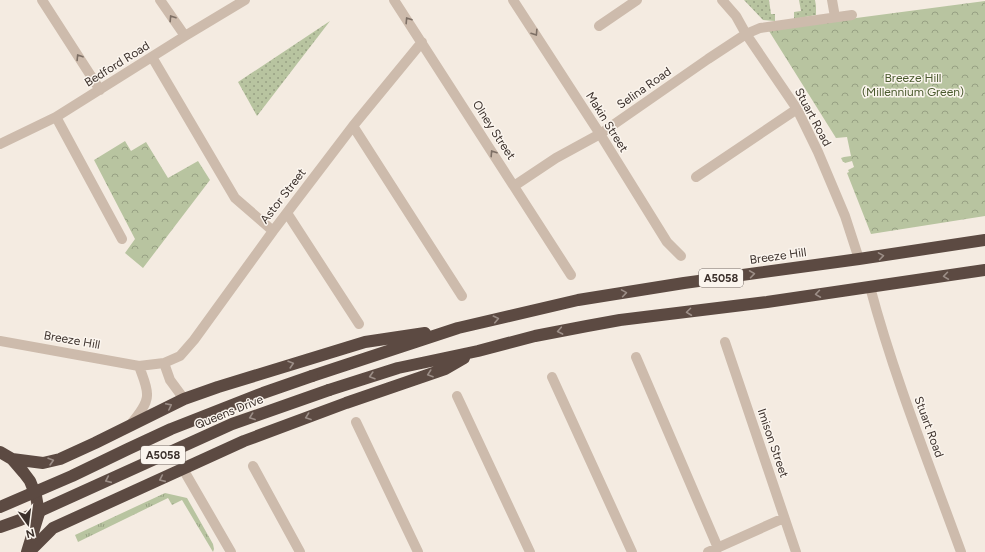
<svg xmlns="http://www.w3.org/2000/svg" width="985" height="552" font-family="Figtree,sans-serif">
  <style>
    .grass { fill: url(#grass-tufts) }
    .park { fill: url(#park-crowns) }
    .garden { fill: url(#garden-dots) }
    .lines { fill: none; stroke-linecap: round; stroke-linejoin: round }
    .minor { stroke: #cdbbac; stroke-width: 10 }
    .highway { stroke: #5c4a42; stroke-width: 12 }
    .highway-bridge { stroke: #5c4a42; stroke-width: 12 }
    .oneway { stroke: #7d6f65 }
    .oneway2 { stroke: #9c8e87 }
    .labels { text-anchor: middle; stroke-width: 3; stroke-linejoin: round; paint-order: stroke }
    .shield { fill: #fbf5ee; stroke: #756b66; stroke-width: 1 }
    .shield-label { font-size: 11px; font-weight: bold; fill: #3b302b }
    .street-label { font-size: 12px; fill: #3b302b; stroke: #fbf5ee }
    .park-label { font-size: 12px; fill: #4a5a2e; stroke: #fbf5ee }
  </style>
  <defs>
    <pattern id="grass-tufts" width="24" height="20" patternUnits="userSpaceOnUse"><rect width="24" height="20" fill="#b8c4a0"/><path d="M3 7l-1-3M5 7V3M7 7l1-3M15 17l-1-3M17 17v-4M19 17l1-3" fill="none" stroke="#97a083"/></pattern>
    <pattern id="park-crowns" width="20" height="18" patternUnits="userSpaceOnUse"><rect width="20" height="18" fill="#b8c4a0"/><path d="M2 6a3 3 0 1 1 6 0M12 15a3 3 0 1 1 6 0" fill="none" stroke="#97a083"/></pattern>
    <pattern id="garden-dots" width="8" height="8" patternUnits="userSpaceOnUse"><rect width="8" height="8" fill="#b8c4a0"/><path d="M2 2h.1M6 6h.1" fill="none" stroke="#97a083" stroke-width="1.8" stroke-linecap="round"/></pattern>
  </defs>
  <rect width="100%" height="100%" fill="#f4ebe1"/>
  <!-- grass -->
  <path class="grass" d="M165,493L187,498L213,544L214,549L213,552L182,500L172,505L168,498L78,542L75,535Z"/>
  <!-- park -->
  <path class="park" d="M985,1V216L871,234L847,173L849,172L848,170L854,167L852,161L845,163L844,162H843L841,158L844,157L851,156L847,137L836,138L769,31L773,29Z
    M125,141L131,151L146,142L168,178L198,161L210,180L143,268L125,253L135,239L94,160Z"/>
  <!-- garden -->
  <path class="garden" d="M744,0H769L771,14H775V21L763,20Z
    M799,0H815L816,6V15L794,19V12L801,11Z
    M330,21L257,116L238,82Z"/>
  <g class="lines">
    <!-- minor -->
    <path class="minor" d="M42,0L100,90
      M160,0L185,36
      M394,0L571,275
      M513,0L600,134L667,242L681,256
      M722,0L736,16L746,34L797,109L818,152L845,216L859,259
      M832,0L835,17
      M599,26L637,0
      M152,57L235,198L273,231
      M56,117L122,239
      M353,126L462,296
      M0,144L56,117L185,36L245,0
      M696,177L797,109
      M514,186L556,158L600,134L708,59L746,34L760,28L852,15
      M287,213L359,324
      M870,287C894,377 929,464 961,552
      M0,341L139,366L164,363L180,356L194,340L273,231L353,126L422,42
      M725,342L796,552
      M636,357L718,548
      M164,363L170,380L184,399
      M552,377L632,552
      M457,396L530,552
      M356,422L418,552
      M130,425C136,418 148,404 147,394C147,385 142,375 139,366
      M253,466L300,552
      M183,469L231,552
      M708,552L784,518"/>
    <!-- highway -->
    <path class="highway" d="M312,376L458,328L578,300L684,283L859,259L985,240
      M329,390L398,368L478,351L535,336L587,326L620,320L767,302L985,270
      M0,452L12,459L24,473L30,481L36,496L39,513L27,552
      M12,459L43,463L60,459L95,443L184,399L218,387L365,342L425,333
      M29,552L53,528L244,441L346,403L445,369L464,358"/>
    <!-- highway-bridge -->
    <path class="highway-bridge" d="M0,507L72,476L128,449L171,429L263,393L312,376
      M0,527L20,520L232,424L329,390"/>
  </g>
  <!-- one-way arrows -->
  <defs><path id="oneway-chevron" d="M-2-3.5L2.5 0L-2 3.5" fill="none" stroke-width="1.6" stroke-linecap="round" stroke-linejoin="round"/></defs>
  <g class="oneway">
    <use href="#oneway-chevron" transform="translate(172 18) rotate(-123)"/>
    <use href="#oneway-chevron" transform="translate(408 20) rotate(-123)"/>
    <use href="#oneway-chevron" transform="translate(535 33) rotate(57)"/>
    <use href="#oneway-chevron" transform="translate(79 57) rotate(-122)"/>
    <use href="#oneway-chevron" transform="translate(493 153) rotate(-123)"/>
  </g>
  <g class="oneway2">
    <use href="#oneway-chevron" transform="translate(881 256) rotate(-9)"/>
    <use href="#oneway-chevron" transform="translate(752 274) rotate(-8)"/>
    <use href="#oneway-chevron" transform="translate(946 276) rotate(172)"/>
    <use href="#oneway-chevron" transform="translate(624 293) rotate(-9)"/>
    <use href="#oneway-chevron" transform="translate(818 294) rotate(172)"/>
    <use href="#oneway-chevron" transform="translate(689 312) rotate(173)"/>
    <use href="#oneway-chevron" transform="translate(496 319) rotate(-13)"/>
    <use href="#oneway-chevron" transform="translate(560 331) rotate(169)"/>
    <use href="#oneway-chevron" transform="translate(291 364) rotate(-17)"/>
    <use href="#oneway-chevron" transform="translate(430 374) rotate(161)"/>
    <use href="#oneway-chevron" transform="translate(372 376) rotate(163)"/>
    <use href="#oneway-chevron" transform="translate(169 406) rotate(-27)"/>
    <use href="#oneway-chevron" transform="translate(252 417) rotate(160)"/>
    <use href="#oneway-chevron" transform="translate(308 417) rotate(160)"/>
    <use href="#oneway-chevron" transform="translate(51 461) rotate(-16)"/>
    <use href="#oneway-chevron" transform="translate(162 479) rotate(156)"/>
    <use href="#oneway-chevron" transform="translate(108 480) rotate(156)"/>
  </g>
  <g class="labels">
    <!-- shield labels -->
    <g class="shield">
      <rect x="699" y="269" width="44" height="18" rx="3"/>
      <rect x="141" y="446" width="44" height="18" rx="3"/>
    </g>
    <g class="shield-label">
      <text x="721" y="282">A5058</text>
      <text x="163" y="459">A5058</text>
    </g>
    <!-- street labels -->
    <g class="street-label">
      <text transform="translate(117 64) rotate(-32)" y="4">Bedford Road</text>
      <text transform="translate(644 88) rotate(-35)" y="4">Selina Road</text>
      <text transform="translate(813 117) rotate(62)" y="4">Stuart Road</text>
      <text transform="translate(607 122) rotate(58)" y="4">Makin Street</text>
      <text transform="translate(494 130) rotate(57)" y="4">Olney Street</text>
      <text transform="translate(283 196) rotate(-52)" y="4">Astor Street</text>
      <text transform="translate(778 256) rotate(-8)" y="4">Breeze Hill</text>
      <text transform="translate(72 340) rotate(10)" y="4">Breeze Hill</text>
      <text transform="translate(229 412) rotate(-22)" y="4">Queens Drive</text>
      <text transform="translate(929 427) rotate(70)" y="4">Stuart Road</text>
      <text transform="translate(773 443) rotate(71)" y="4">Imison Street</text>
    </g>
    <!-- park labels -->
    <g class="park-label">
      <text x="913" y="82">Breeze Hill<tspan x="913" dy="14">(Millennium Green)</tspan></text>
    </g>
  </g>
  <!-- north arrow -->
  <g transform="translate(28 524) rotate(166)" stroke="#fbf5ee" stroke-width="3" paint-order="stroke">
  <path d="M0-3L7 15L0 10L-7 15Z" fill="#3b302b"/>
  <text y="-6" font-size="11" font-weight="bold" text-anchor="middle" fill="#3b302b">N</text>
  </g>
</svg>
